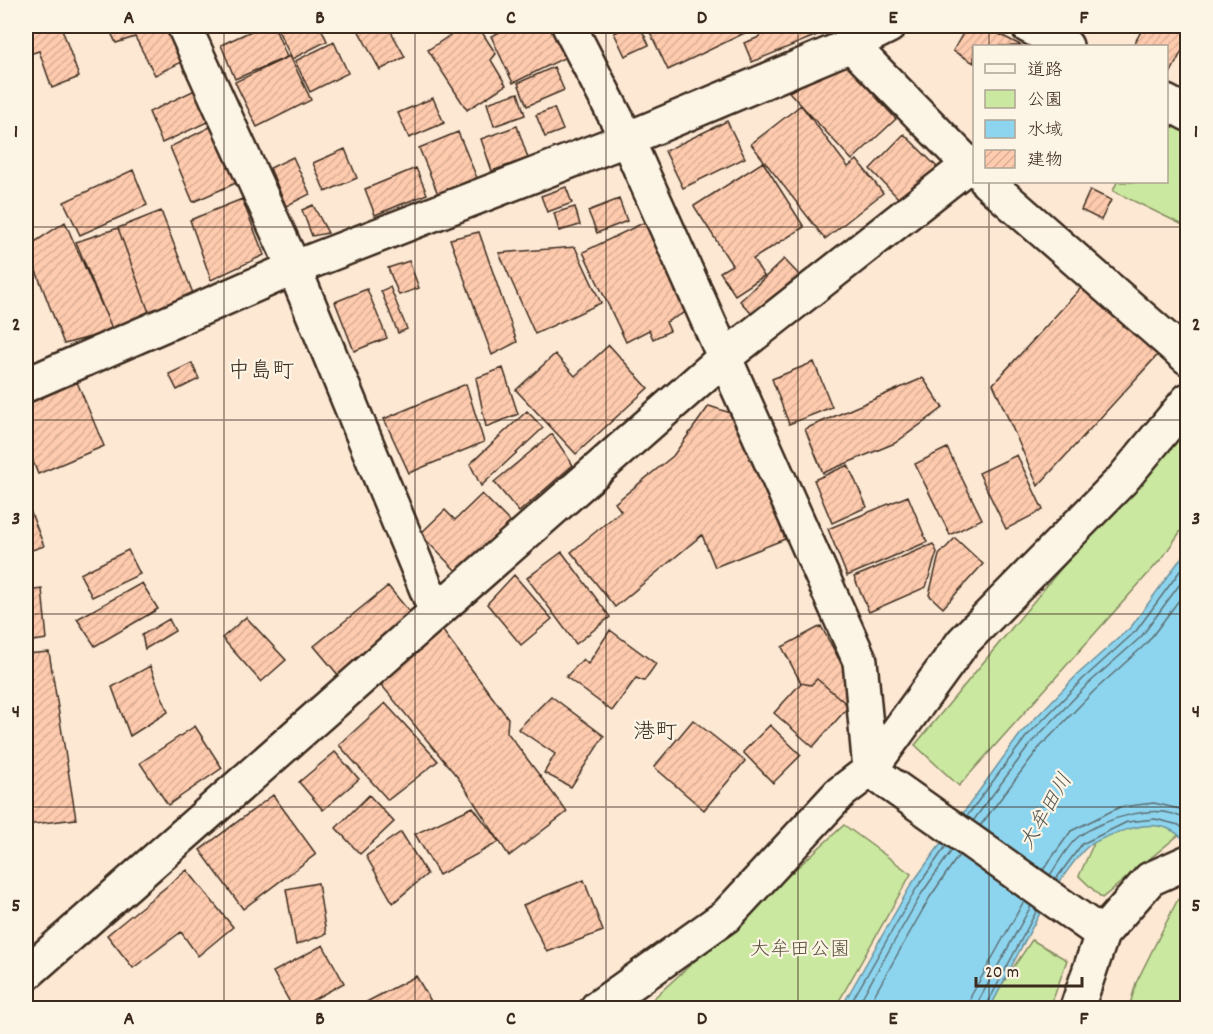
<svg xmlns="http://www.w3.org/2000/svg" width="1213" height="1034" font-family="Dekko,'Klee One',sans-serif">
  <style>
    .green { fill: #cae89f; stroke: #82895e; stroke-width: 1.5 }
    .water { fill: #8dd5ef; stroke: #6c919b; stroke-width: 1.5 }
    .lines { fill: none; stroke-linecap: round; stroke-linejoin: round }
    .shore { stroke: #5c6e72; stroke-width: 1.5 }
    .building { fill: url(#building-hatch); stroke: #3b2a1e; stroke-width: 1.5 }
    .minor-casing { stroke: #3b2a1e; stroke-width: 38 }
    .minor { stroke: #fcf5e5; stroke-width: 33 }
    .grid { fill: none; stroke: #3b2a1e; stroke-width: 1.5; stroke-opacity: 0.55 }
    .labels { text-anchor: middle; stroke-width: 4.5; stroke-linejoin: round; paint-order: stroke }
    .park-label { font-size: 20px; fill: #585038; stroke: #fcf5e5 }
    .water-label { font-size: 21px; font-style: italic; fill: #505552; stroke: #fcf5e5 }
    .quarter-label { font-size: 22px; fill: #3b2a1e; stroke: #fcf5e5 }
    .neatline { fill: none; stroke: #3b2a1e; stroke-width: 2 }
    .grid-label { font-size: 20px; text-anchor: middle; font-weight: bold; fill: #3b2a1e }
  </style>
  <defs>
    <pattern id="building-hatch" width="6" height="6" patternUnits="userSpaceOnUse" patternTransform="scale(1.5)"><rect width="6" height="6" fill="#fecbae"/><path d="M-1 1l2-2M0 6l6-6M5 7l2-2" fill="none" stroke="#dbae95"/></pattern>
  </defs>
  <rect width="100%" height="100%" fill="#fde8d4"/>
  <filter id="ink" filterUnits="userSpaceOnUse"><feTurbulence type="fractalNoise" baseFrequency=".0167" numOctaves="2"/><feDisplacementMap in="SourceGraphic" scale="12" xChannelSelector="R" yChannelSelector="G"/><feConvolveMatrix kernelMatrix="1 2 1 2 8 2 1 2 1" color-interpolation-filters="sRGB"/></filter>
  <g filter="url(#ink)">
    <!-- green -->
    <path class="green" d="M1167,102L1187,114V227L1113,191L1117,182H1166Z
      M1187,421V522L1163,557L959,786L915,745L1116,502Z
      M1144,817L1187,828L1102,898L1079,876L1096,838Z
      M844,825L911,874L835,1008H643Z
      M1178,899H1187V1008H1129L1136,983Z
      M1032,940L1067,960L1050,1008H986Z"/>
    <!-- water -->
    <path class="water" d="M1187,550V843C1175,829 1162,824 1143,826C1129,828 1094,839 1084,850C1047,891 1016,959 990,1008H841L911,885L1021,733L1078,674L1131,627Z"/>
    <g class="lines">
      <!-- shore -->
      <path class="shore" d="M967,816L1026,737L1083,679L1136,631L1188,560
        M973,821L1032,742L1088,684L1141,637L1188,573
        M980,826L1039,748L1094,691L1147,643L1188,588
        M1043,870L1071,831L1120,807L1154,803L1188,811
        M1050,875C1058,864 1067,846 1078,837C1102,819 1162,799 1188,822
        M1056,879L1082,844L1127,822L1155,819L1179,825L1188,834
        M848,1008L916,889L946,846
        M856,1008L922,893L952,850
        M867,1008L930,897L959,855
        M969,1008L971,996L1024,901
        M978,1008L979,1000L1031,906
        M985,1008L1037,910"/>
    </g>
    <!-- building -->
    <path class="building" d="M26,26H61L79,77L52,88L39,51L26,55Z
      M108,26H176L190,58L155,75L135,37L116,43Z
      M262,26H274L287,57L235,79L221,45Z
      M276,26H320L327,41L292,59Z
      M356,26H388L405,57L380,70Z
      M464,26H478L496,54L491,60L506,85L467,110L428,50Z
      M513,26H551L566,57L513,83L491,36Z
      M631,26H640L649,45L625,56L614,33Z
      M647,26H757V27L668,70Z
      M770,26H839L752,62L744,43L757,38Z
      M967,26H984L1022,46H974V63L953,51Z
      M1144,26H1188V39L1171,72L1166,70V46H1133Z
      M334,42L348,73L310,92L295,61Z
      M290,56L311,100L257,127L235,82Z
      M844,62L896,119L852,160L789,92Z
      M554,67L564,90L527,106L518,83Z
      M199,88L216,118L162,143L149,112Z
      M518,93L525,115L494,126L487,103Z
      M433,98L444,123L409,138L398,113Z
      M801,105L848,167L857,160L883,193L825,239L751,144Z
      M554,108L563,130L545,137L536,115Z
      M727,121L745,158L683,188L665,151Z
      M212,126L238,182L193,202L170,147Z
      M517,126L528,158L492,171L481,139Z
      M458,132L477,178L438,194L419,148Z
      M904,134L937,167L902,202L870,169Z
      M345,149L357,178L325,192L313,163Z
      M293,157L310,194L286,206L270,168Z
      M763,162L804,227L753,259L764,276L735,295L720,272L732,265L694,206Z
      M416,168L427,194L375,215L365,189Z
      M133,170L147,205L80,235L64,202Z
      M566,187L572,203L547,212L541,196Z
      M1090,190L1111,200L1101,220L1081,210Z
      M242,199L264,255L211,280L190,220Z
      M619,199L627,221L597,233L588,211Z
      M313,205L328,233L312,236L302,210Z
      M575,207L580,225L559,231L554,213Z
      M161,211L194,296L150,315L118,228Z
      M65,222L113,331L64,344L27,247Z
      M645,222L688,311L666,322L670,331L653,339L649,330L626,342L583,252Z
      M118,228L150,315L113,331L76,242Z
      M479,232L517,342L492,355L450,239Z
      M575,247L601,303L535,334L499,253Z
      M784,259L804,280L759,322L740,301Z
      M409,261L419,288L399,295L388,268Z
      M1090,278L1165,347L1038,486L993,384Z
      M390,287L407,329L398,333L381,291Z
      M367,289L387,338L354,351L335,302Z
      M609,345L648,388L576,454L516,390L555,354L575,376Z
      M814,362L832,407L789,424L772,379Z
      M192,363L199,379L177,390L169,374Z
      M503,368L518,414L486,427L476,378Z
      M923,378L943,408L895,443L823,473L805,429Z
      M77,382L104,446L38,474L26,444V404Z
      M466,384L484,442L409,473L384,419Z
      M709,406L737,415L785,539L715,567L702,535L615,607L571,552L621,511L615,503L673,456Z
      M527,411L543,428L481,486L470,464Z
      M552,434L573,465L519,512L494,482Z
      M947,448L982,519L950,535L915,464Z
      M1017,455L1043,510L1006,529L979,473Z
      M848,465L867,507L832,523L814,480Z
      M482,494L512,524L460,575L420,534L445,510L455,520Z
      M908,496L927,542L847,576L828,529Z
      M26,500L44,546L26,552Z
      M955,538L983,564L943,608L929,595L939,555Z
      M933,544L937,552L926,587L869,612L854,577Z
      M128,550L140,574L92,597L80,574Z
      M562,552L610,617L576,644L527,578Z
      M514,575L552,619L521,645L487,604Z
      M142,583L158,609L95,646L77,619Z
      M388,586L412,615L339,676L314,646Z
      M42,589L47,639L26,642V591Z
      M246,617L286,660L261,682L222,638Z
      M169,619L175,631L145,649L142,635Z
      M821,626L855,689L849,706L817,679L811,685L801,683L782,647Z
      M440,627L508,718L507,732L567,812L509,856L459,779L374,676Z
      M610,630L656,664L644,681L636,678L612,711L566,677L583,659L588,664Z
      M49,652L76,819L26,825V654Z
      M150,666L168,712L130,736L112,687Z
      M817,679L849,706L813,747L774,713L801,683L811,685Z
      M551,696L604,736L571,787L544,773L555,754L518,729Z
      M385,703L438,761L388,800L339,745Z
      M693,720L745,761L704,810L654,767Z
      M770,725L801,755L773,783L743,752Z
      M195,726L222,768L168,805L140,763Z
      M335,752L359,779L323,810L299,782Z
      M273,795L316,854L243,909L200,850Z
      M369,795L394,822L360,854L336,828Z
      M473,807L499,842L439,875L415,834Z
      M401,832L427,874L393,903L366,856Z
      M187,870L233,927L198,956L181,932L133,968L107,935Z
      M584,880L603,931L547,952L523,905Z
      M318,883L326,934L296,945L286,889Z
      M323,945L344,983L298,1008H293L273,972Z
      M416,976L435,1008H355Z"/>
    <g class="lines">
      <defs>
        <path id="minor" d="M184,26L294,268L436,612
          M569,26L627,139L860,661L870,770L1102,934
          M1028,26L1066,46
          M851,45L974,170
          M1166,102L1188,114
          M987,182L1188,358
          M26,385L294,268L627,139L851,45L889,26
          M26,974L725,357L969,165
          M597,1008L726,916L840,793L870,770L963,642L1122,480L1188,400
          M1077,1008L1102,934L1150,879L1188,862"/>
      </defs>
      <!-- minor casing -->
      <use href="#minor" class="minor-casing"/>
      <!-- minor -->
      <use href="#minor" class="minor"/>
    </g>
  </g>
  <!-- grid -->
  <path class="grid" d="M224,26V1008M415,26V1008M606,26V1008M798,26V1008M989,26V46M989,182V1008M26,227H1188M26,420H1188M26,614H1188M26,807H1188"/>
  <g class="labels">
    <!-- park labels -->
    <g class="park-label">
      <text x="800" y="955">大牟田公園</text>
    </g>
    <!-- water labels -->
    <g class="water-label">
      <text transform="translate(1045 811) rotate(-60)" y="7">大牟田川</text>
    </g>
    <!-- quarter labels -->
    <g class="quarter-label">
      <text x="261" y="377">中島町</text>
      <text x="655" y="738">港町</text>
    </g>
  </g>
  <!-- margin -->
  <rect width="1213" height="1034" fill="none" stroke="#fcf5e5" stroke-width="66"/>
  <!-- legend -->
  <rect x="973" y="45" width="195" height="138" fill="#fcf5e5" stroke="#afa495" stroke-width="1.5"/>
  <rect x="985" y="64" width="30" height="9" fill="#fcf5e5" stroke="#afa495" stroke-width="1.5"/>
  <text x="1027" y="75" font-size="18" fill="#3b2a1e">道路</text>
  <rect x="985" y="90" width="30" height="18" fill="#cae89f" stroke="#afa495" stroke-width="1.5"/>
  <text x="1027" y="105" font-size="18" fill="#3b2a1e">公園</text>
  <rect x="985" y="120" width="30" height="18" fill="#8dd5ef" stroke="#afa495" stroke-width="1.5"/>
  <text x="1027" y="135" font-size="18" fill="#3b2a1e">水域</text>
  <rect x="985" y="150" width="30" height="18" fill="url(#building-hatch)" stroke="#afa495" stroke-width="1.5"/>
  <text x="1027" y="165" font-size="18" fill="#3b2a1e">建物</text>
  <!-- scale -->
  <path d="M976 977v9h106v-9" fill="none" stroke="#3b2a1e" stroke-width="3"/>
  <text x="985" y="977" font-size="18" fill="#3b2a1e" stroke="#fcf5e5" stroke-width="4.5" paint-order="stroke">20 m</text>
  <rect x="33" y="33" width="1147" height="968" class="neatline"/>
  <g class="grid-label">
    <text x="129" y="23">A</text>
    <text x="320" y="23">B</text>
    <text x="511" y="23">C</text>
    <text x="702" y="23">D</text>
    <text x="893" y="23">E</text>
    <text x="1084" y="23">F</text>
    <text x="16" y="137">1</text>
    <text x="1196" y="137">1</text>
    <text x="16" y="330">2</text>
    <text x="1196" y="330">2</text>
    <text x="16" y="524">3</text>
    <text x="1196" y="524">3</text>
    <text x="16" y="717">4</text>
    <text x="1196" y="717">4</text>
    <text x="16" y="911">5</text>
    <text x="1196" y="911">5</text>
    <text x="129" y="1024">A</text>
    <text x="320" y="1024">B</text>
    <text x="511" y="1024">C</text>
    <text x="702" y="1024">D</text>
    <text x="893" y="1024">E</text>
    <text x="1084" y="1024">F</text>
  </g>
</svg>
